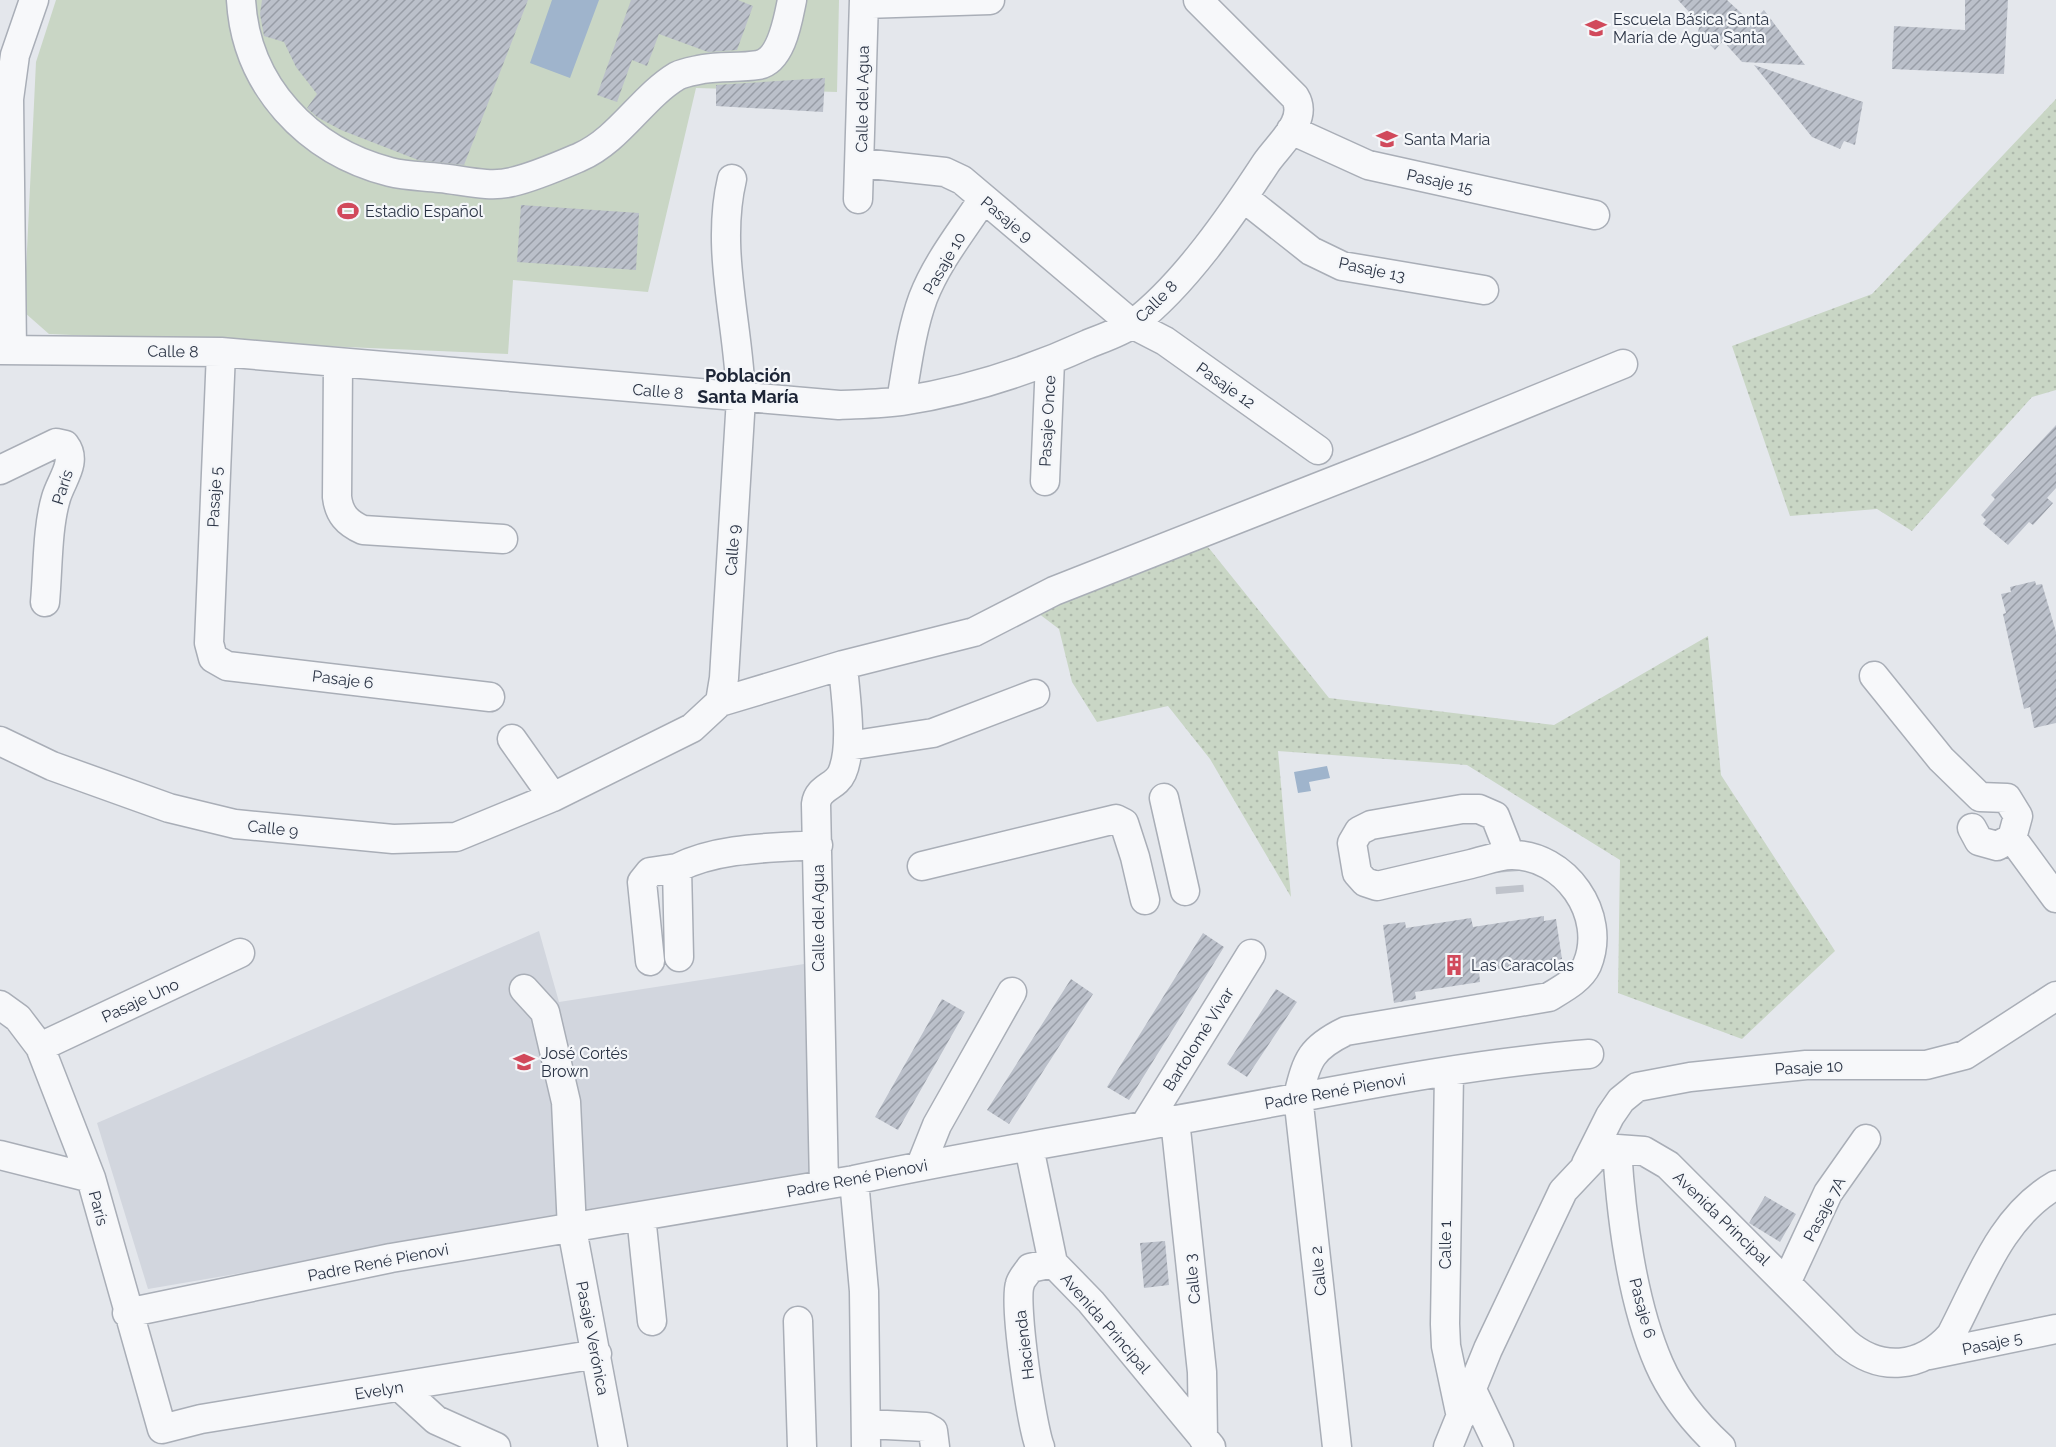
<svg xmlns="http://www.w3.org/2000/svg" width="2056" height="1447" font-family="Raleway,sans-serif">
  <style>
    .built { fill: #d2d6de }
    .grass { fill: url(#grass-dots) }
    .park { fill: #c9d6c5 }
    .water { fill: #9fb4cc }
    .building { fill: url(#building-hatch) }
    .lines { fill: none; stroke-linecap: round; stroke-linejoin: round }
    .minor-tunnel { stroke: #bfc3cb; stroke-width: 28; stroke-dasharray: 28 14; stroke-linecap: butt }
    .minor-casing { stroke: #a9aeb7; stroke-width: 31 }
    .minor { stroke: #f7f8fa; stroke-width: 28 }
    .labels { text-anchor: middle; stroke-width: 4.5; stroke-linejoin: round; paint-order: stroke }
    .poi-label { font-size: 16px; fill: #2b3445; stroke: #f4f6f9; text-anchor: start }
    .street-label { font-size: 16px; fill: #2b3445; stroke: #f4f6f9 }
    .neighbourhood-label { font-size: 18px; font-weight: bold; fill: #1d2536; stroke: #f4f6f9 }
  </style>
  <defs>
    <pattern id="grass-dots" width="8" height="8" patternUnits="userSpaceOnUse" patternTransform="scale(1.5)"><rect width="8" height="8" fill="#c9d6c5"/><path d="M2 2h.1M6 6h.1" fill="none" stroke="#adb8ab" stroke-width="1.8" stroke-linecap="round"/></pattern>
    <pattern id="building-hatch" width="6" height="6" patternUnits="userSpaceOnUse" patternTransform="scale(1.5)"><rect width="6" height="6" fill="#bbc0ca"/><path d="M-1 1l2-2M0 6l6-6M5 7l2-2" fill="none" stroke="#989da6"/></pattern>
  </defs>
  <rect width="100%" height="100%" fill="#e4e7ec"/>
  <!-- built -->
  <path class="built" d="M539,931L559,1002L804,964L821,1173L148,1289L97,1123Z"/>
  <!-- grass -->
  <path class="grass" d="M2056,99V390L2032,397L1912,531L1877,509L1790,516L1732,346L1872,294Z
    M1204,542L1329,698L1554,725L1708,636L1721,775L1835,951L1742,1039L1618,993L1620,860L1467,765L1278,751L1291,897L1210,759L1168,706L1097,722L1072,682L1059,629L1030,607Z"/>
  <!-- park -->
  <path class="park" d="M56,0H839L837,92L696,88L648,292L513,280L508,354L49,334L24,312L36,62Z"/>
  <!-- water -->
  <path class="water" d="M552,0H599L570,78L530,63Z
    M1327,766L1330,778L1309,782L1311,791L1298,793L1294,772Z"/>
  <!-- building -->
  <path class="building" d="M262,0H528L464,165L418,160L341,130L317,117L307,108L317,94L296,67L284,42L264,36L260,14Z
    M631,0H738L753,6L737,50L708,52L659,34L647,66L632,60L617,102L597,95Z
    M1678,0H1727L1752,23L1764,10L1805,65L1742,62L1723,41L1715,50L1698,32L1700,24Z
    M1965,0H2008L2004,74L1892,69L1894,26L1965,30Z
    M1754,65L1863,102L1855,145L1844,141L1840,149L1812,137Z
    M825,78L823,112L716,106V85Z
    M521,205L639,213L636,270L517,262Z
    M2056,425V488L2047,498L2053,503L2033,525L2029,522L2008,545L1983,524L1986,520L1981,515L1995,499L1991,495Z
    M2035,581L2036,585L2042,584L2056,632V723L2034,728L2030,707L2024,709L2003,614L2006,613L2001,594L2011,592L2010,587Z
    M1544,916V921L1556,919L1562,959L1479,972L1480,982L1415,992L1416,999L1394,1003L1383,925L1405,922L1406,928L1471,918L1473,927Z
    M1203,933L1224,947L1129,1100L1107,1087Z
    M1071,979L1093,994L1009,1124L987,1110Z
    M1276,989L1297,1002L1247,1077L1227,1064Z
    M942,999L965,1012L898,1130L875,1117Z
    M1765,1196L1796,1214L1780,1242L1749,1223Z
    M1165,1241L1169,1285L1144,1288L1140,1243Z"/>
  <g class="lines">
    <!-- minor-tunnel -->
    <path class="minor-tunnel" d="M1506,844L1510,893"/>
    <defs>
      <path id="minor" d="M241,0C246,86 308,151 390,172C406,176 423,176 440,178C462,180 489,188 512,182C534,177 559,166 580,157C619,140 642,97 677,76C685,72 695,71 703,69C721,66 740,68 758,65C782,61 788,19 792,0
        M864,4L990,0
        M1291,130L1368,165L1595,215
        M861,163L945,172L962,180L1132,324L1165,341L1318,450
        M1244,198L1311,251L1342,266L1484,290
        M858,199L864,0
        M0,350L221,352L839,405C860,404 882,404 902,401C966,391 1029,371 1088,344C1103,338 1121,332 1134,323C1184,285 1232,215 1266,163C1279,144 1309,120 1295,97L1198,0
        M12,350L9,99L15,55L34,0
        M221,352L209,643L213,658L227,666L490,697
        M338,364L337,497C339,514 347,523 363,530L503,539
        M901,401C907,367 911,331 923,298C937,262 962,231 983,199
        M0,470L56,443L65,445C78,462 61,480 56,498C47,528 48,570 45,602
        M1045,481L1050,361
        M1874,676L1941,759L1980,797L2007,798L2018,816L2012,838L2056,898
        M720,702L843,665L974,632L1054,591L1420,447L1623,364
        M512,739L553,797
        M0,741L52,766L169,808L235,824L393,839L456,837L553,797L692,728L720,702L724,678L741,398C739,325 715,250 732,179
        M848,746L933,733L1035,694
        M1164,798L1185,891
        M1972,828L1979,841L1997,846L2012,838
        M922,866L1116,819L1124,823L1135,857L1145,900
        M679,957L677,868C719,847 772,848 818,845
        M650,961L642,882L650,872L677,868
        M524,989L545,1012L566,1102L572,1229L613,1447
        M0,1005L18,1018L40,1047L91,1178L162,1429L201,1419L597,1354
        M40,1047L240,953
        M1449,1073L1445,1324L1446,1346L1461,1417
        M1175,1120L1202,1372L1203,1438
        M1145,1125L1251,954
        M1029,1147L1053,1263L1091,1302L1211,1447
        M1617,1149C1621,1215 1632,1302 1659,1364C1673,1396 1695,1423 1721,1447
        M0,1155L91,1178
        M1586,1164L1610,1116L1621,1100L1637,1087L1690,1077L1806,1065H1926L1965,1055L2056,996
        M921,1165L937,1125L1012,992
        M854,1180L864,1291L866,1447
        M824,1185L816,804C818,787 836,787 842,773C854,746 845,695 843,665
        M641,1216L652,1321
        M1787,1281L1828,1193L1866,1139
        M127,1313L391,1258L854,1180C960,1157 1068,1140 1176,1120C1313,1096 1450,1065 1589,1054
        M798,1321L802,1447
        M1929,1355L2056,1329
        M400,1387L436,1420L496,1447
        M1472,1390L1499,1447
        M867,1424L926,1427L933,1431L935,1447
        M1040,1447C1032,1427 1013,1303 1020,1284C1021,1279 1027,1273 1030,1268L1053,1263
        M1337,1447L1298,1096C1307,1059 1311,1048 1346,1031L1549,997C1562,989 1580,980 1587,965C1608,915 1565,854 1511,855C1499,855 1484,861 1471,864C1440,871 1408,879 1377,886L1365,882L1357,873L1352,843L1359,831L1371,825L1462,809H1479L1495,816L1506,844
        M1448,1447L1488,1349L1563,1191L1595,1157L1617,1149L1644,1151L1668,1165L1846,1343C1880,1372 1921,1369 1951,1335C1979,1282 2001,1216 2056,1185"/>
    </defs>
    <!-- minor casing -->
    <use href="#minor" class="minor-casing"/>
    <!-- minor -->
    <use href="#minor" class="minor"/>
  </g>
  <!-- icons -->
  <defs>
    <symbol id="school-bare" viewBox="-9 -9 18 18"><path d="M0-5L7-2L0 1L-7-2ZM-4 1L0 2.5L4 1V4Q0 6-4 4Z" fill="#d1495b" stroke="#f4f6f9" stroke-width="2.5" paint-order="stroke"/></symbol>
    <symbol id="stadium-bare" viewBox="-9 -9 18 18"><path d="M0-5a6.5 5 0 1 0 0 10a6.5 5 0 1 0 0-10ZM-3.5-1.8h7v3.6h-7Z" fill="#d1495b" stroke="#f4f6f9" stroke-width="2.5" paint-order="stroke"/></symbol>
    <symbol id="building-bare" viewBox="-9 -9 18 18"><path d="M-4-6H4V6H1V3H-1V6H-4ZM-2.5-4.3h1.7v1.8h-1.7ZM.8-4.3h1.7v1.8H.8ZM-2.5-1h1.7V.8h-1.7ZM.8-1h1.7V.8H.8Z" fill="#d1495b" stroke="#f4f6f9" stroke-width="2.5" paint-order="stroke"/></symbol>
  </defs>
  <g fill-rule="evenodd">
    <use href="#school-bare" x="1581" y="13" width="30" height="30"/>
    <use href="#school-bare" x="1372" y="124" width="30" height="30"/>
    <use href="#stadium-bare" x="333" y="196" width="30" height="30"/>
    <use href="#building-bare" x="1439" y="950" width="30" height="30"/>
    <use href="#school-bare" x="509" y="1047" width="30" height="30"/>
  </g>
  <g class="labels">
    <!-- poi labels -->
    <g class="poi-label">
      <text x="1613" y="25">Escuela Básica Santa<tspan x="1613" dy="18">María de Agua Santa</tspan></text>
      <text x="1404" y="145">Santa Maria</text>
      <text x="365" y="217">Estadio Español</text>
      <text x="1471" y="971">Las Caracolas</text>
      <text x="541" y="1059">José Cortés<tspan x="541" dy="18">Brown</tspan></text>
    </g>
    <!-- street labels -->
    <g class="street-label">
      <text transform="translate(862 99) rotate(-89)" y="6">Calle del Agua</text>
      <text transform="translate(1440 181) rotate(12)" y="6">Pasaje 15</text>
      <text transform="translate(1007 219) rotate(40)" y="6">Pasaje 9</text>
      <text transform="translate(944 263) rotate(-60)" y="6">Pasaje 10</text>
      <text transform="translate(1372 269) rotate(12)" y="6">Pasaje 13</text>
      <text transform="translate(1156 301) rotate(-45)" y="6">Calle 8</text>
      <text transform="translate(173 351) rotate(1)" y="6">Calle 8</text>
      <text transform="translate(1226 385) rotate(35)" y="6">Pasaje 12</text>
      <text transform="translate(658 391) rotate(5)" y="6">Calle 8</text>
      <text transform="translate(1047 421) rotate(-87)" y="6">Pasaje Once</text>
      <text transform="translate(62 487) rotate(-72)" y="6">París</text>
      <text transform="translate(214 497) rotate(-87)" y="6">Pasaje 5</text>
      <text transform="translate(732 550) rotate(-86)" y="6">Calle 9</text>
      <text transform="translate(343 679) rotate(7)" y="6">Pasaje 6</text>
      <text transform="translate(273 828) rotate(6)" y="6">Calle 9</text>
      <text transform="translate(818 918) rotate(-90)" y="6">Calle del Agua</text>
      <text transform="translate(140 1000) rotate(-25)" y="6">Pasaje Uno</text>
      <text transform="translate(1198 1039) rotate(-58)" y="6">Bartolomé Vivar</text>
      <text transform="translate(1809 1067) rotate(-3)" y="6">Pasaje 10</text>
      <text transform="translate(1335 1091) rotate(-10)" y="6">Padre René Pienovi</text>
      <text transform="translate(857 1178) rotate(-11)" y="6">Padre René Pienovi</text>
      <text transform="translate(99 1208) rotate(75)" y="6">París</text>
      <text transform="translate(1824 1209) rotate(-62)" y="6">Pasaje 7A</text>
      <text transform="translate(1722 1218) rotate(44)" y="6">Avenida Principal</text>
      <text transform="translate(1445 1245) rotate(-90)" y="6">Calle 1</text>
      <text transform="translate(378 1262) rotate(-11)" y="6">Padre René Pienovi</text>
      <text transform="translate(1318 1271) rotate(-96)" y="6">Calle 2</text>
      <text transform="translate(1192 1279) rotate(-96)" y="6">Calle 3</text>
      <text transform="translate(1643 1308) rotate(75)" y="6">Pasaje 6</text>
      <text transform="translate(1106 1323) rotate(49)" y="6">Avenida Principal</text>
      <text transform="translate(593 1338) rotate(79)" y="6">Pasaje Verónica</text>
      <text transform="translate(1992 1343) rotate(-12)" y="6">Pasaje 5</text>
      <text transform="translate(1024 1345) rotate(-97)" y="6">Hacienda</text>
      <text transform="translate(379 1390) rotate(-9)" y="6">Evelyn</text>
    </g>
    <!-- neighbourhood labels -->
    <g class="neighbourhood-label">
      <text x="748" y="382">Población<tspan x="748" dy="21">Santa María</tspan></text>
    </g>
  </g>
</svg>
